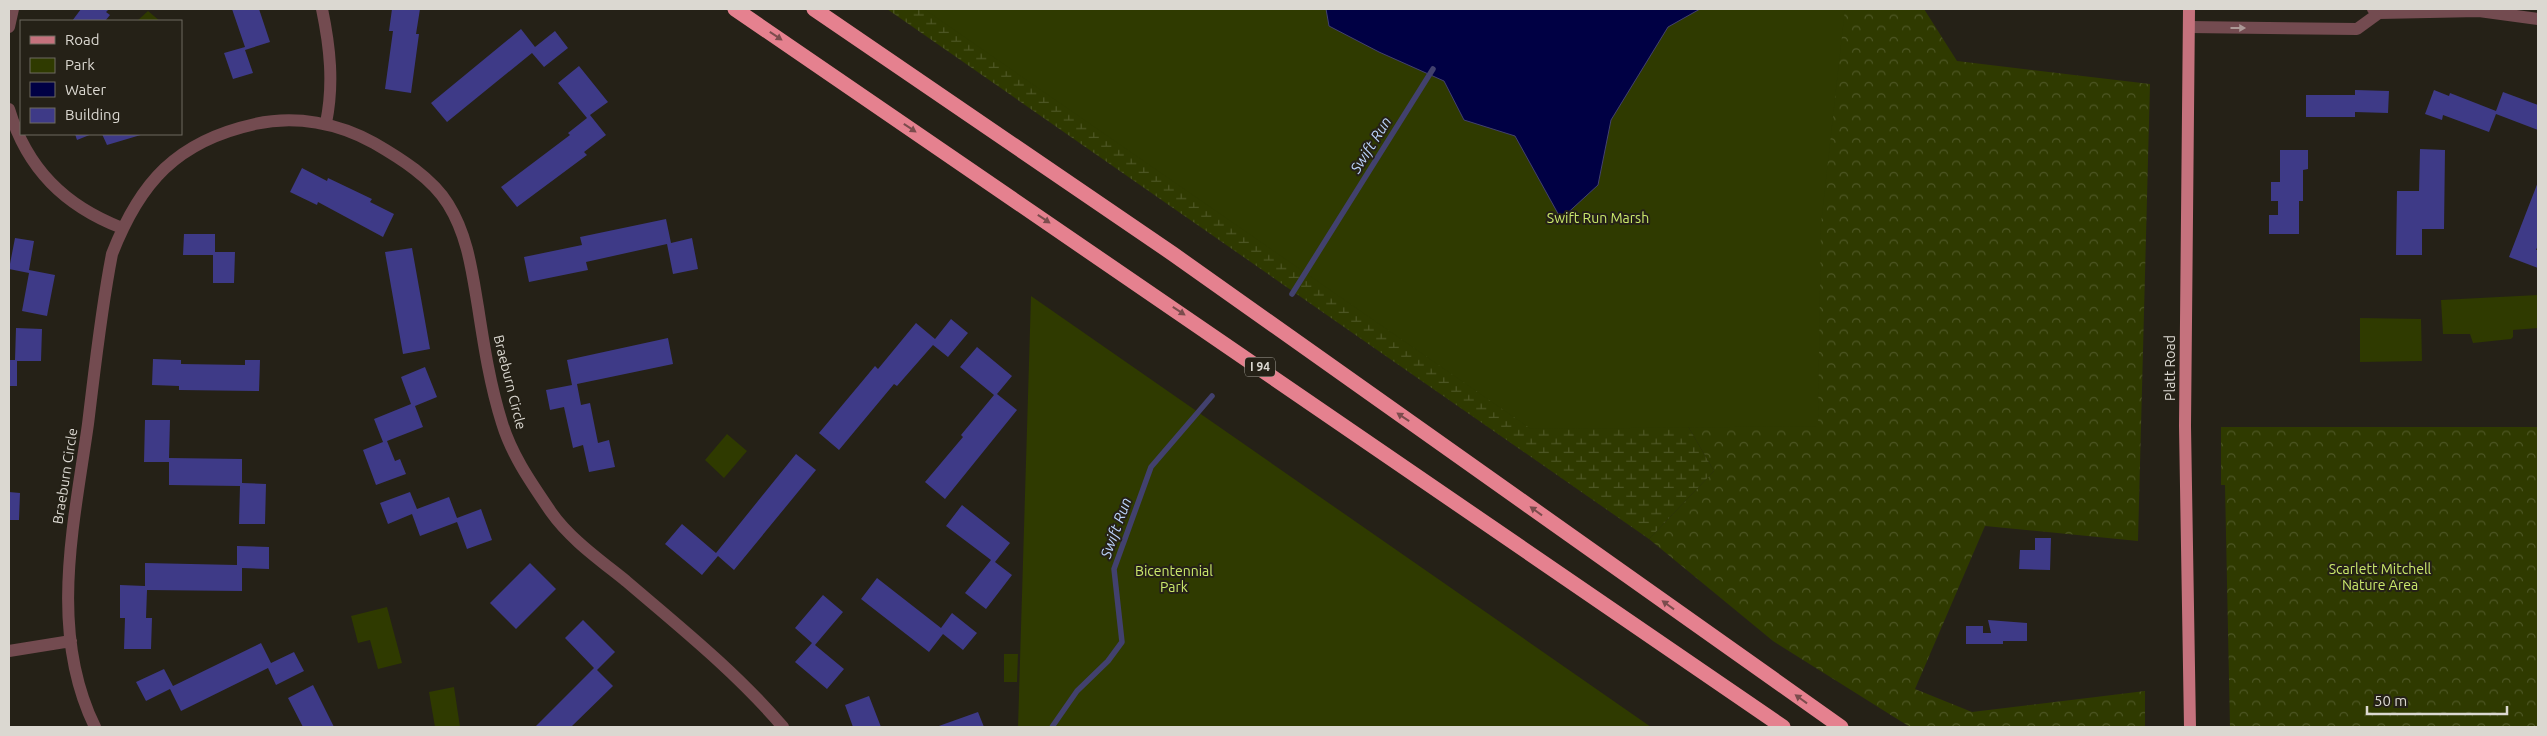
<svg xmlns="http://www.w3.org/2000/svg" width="2547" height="736" font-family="Ubuntu,sans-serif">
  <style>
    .forest { fill: url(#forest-crowns) }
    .wetland { fill: url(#wetland-marsh) }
    .green { fill: #2f3a00 }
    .water { fill: #004; stroke: #42416e }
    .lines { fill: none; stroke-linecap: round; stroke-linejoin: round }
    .stream { stroke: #42416e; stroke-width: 5.5 }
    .building { fill: #3e3a87 }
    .minor { stroke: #734b50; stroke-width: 12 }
    .major { stroke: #c5727d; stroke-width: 12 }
    .highway { stroke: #e5818f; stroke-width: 15 }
    .oneway { fill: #ac9997 }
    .oneway2 { fill: #7b4c4d }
    .labels { text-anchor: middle; stroke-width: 4; stroke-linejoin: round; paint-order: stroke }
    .shield { fill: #252117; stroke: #a4a199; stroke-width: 1 }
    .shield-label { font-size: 12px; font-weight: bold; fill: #dbd8d1 }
    .park-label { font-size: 14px; fill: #cbe96c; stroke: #252117 }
    .street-label { font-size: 14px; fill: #dbd8d1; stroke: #252117 }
    .water-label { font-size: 15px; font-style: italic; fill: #bbd2fa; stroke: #252117 }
  </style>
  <defs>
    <pattern id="forest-crowns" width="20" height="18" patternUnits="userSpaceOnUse" patternTransform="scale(1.25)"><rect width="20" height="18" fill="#2f3a00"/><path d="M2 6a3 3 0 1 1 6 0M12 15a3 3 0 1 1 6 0" fill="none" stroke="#4d5624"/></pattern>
    <pattern id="wetland-marsh" width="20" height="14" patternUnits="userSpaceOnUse" patternTransform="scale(1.25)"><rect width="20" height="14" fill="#2f3a00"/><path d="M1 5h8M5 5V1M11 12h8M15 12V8" fill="none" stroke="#4d5624"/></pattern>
  </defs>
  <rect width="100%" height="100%" fill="#252117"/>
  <!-- forest -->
  <path class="forest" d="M1749,9H1924L1957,61L2150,84L2138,541L1985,526L1915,689L1972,712L2145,691V727H1910L1773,641L1649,539L1714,471L1625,318Z
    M2221,427H2538V727H2230L2225,485H2221Z"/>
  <!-- wetland -->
  <path class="wetland" d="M887,9H1326L1625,318L1714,471L1649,539Z"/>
  <!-- green -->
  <path class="green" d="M924,9H1845L1821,224L1818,426L1531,429Z
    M148,11L160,21H137Z
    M2538,295V328L2513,330V337L2511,339L2473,343L2470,334H2443L2441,300Z
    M1031,296L1651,727H1018Z
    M2360,318L2421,319L2422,361L2360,362Z
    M727,434L747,451L724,478L705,460Z
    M387,607L402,663L378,669L370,640L358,643L351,616Z
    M1004,654H1018L1017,682H1004Z
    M454,687L460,727H435L429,692Z"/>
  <!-- water -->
  <path class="water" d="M1326,9H1700L1668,27L1611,120L1598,185L1561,219L1515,136L1464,120L1444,81L1379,52L1329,26Z"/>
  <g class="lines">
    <!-- stream -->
    <path class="stream" d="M1292,294L1433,69
      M1052,727L1077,691L1108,661L1122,642L1114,569L1151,467L1212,396"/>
  </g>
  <!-- building -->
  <path class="building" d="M81,9H109L106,12L110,15L105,21H72Z
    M232,9H259L270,42L245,50L253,73L233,79L224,53L245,47Z
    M392,9H420L416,34H419L411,93L385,89L393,31H389Z
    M521,29L535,47L555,31L568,48L544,67L532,53L447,122L431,103Z
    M579,66L608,102L590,115L606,135L584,152L587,155L517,207L501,187L570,135L568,133L587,118L558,83Z
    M2355,90L2389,91L2388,113L2355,112V117H2306V95H2355Z
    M2434,90L2449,96L2450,93L2496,111L2503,92L2538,105V130L2496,114L2489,132L2443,115L2442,120L2425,114Z
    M75,134H92L77,140Z
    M102,134H144L107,145Z
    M2420,149L2445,150L2444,229H2422V255H2396L2397,191H2419Z
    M2280,150H2308V169L2303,170V201H2299V234H2269V215H2278V201H2271V182H2280Z
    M302,168L327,181L328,178L372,199L370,202L394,214L383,237L318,202L317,205L290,192Z
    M2538,182V245L2536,250H2538V268L2509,257Z
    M666,219L671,243L692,238L698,269L673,274L667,244L586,262L588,270L529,282L524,257L582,245L580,237Z
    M184,234H215V252H235L234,283H213V255H183Z
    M15,238L34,241L29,270L55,275L47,316L22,311L29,273L9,269Z
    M412,248L430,349L403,354L385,252Z
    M951,319L968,333L948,357L933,345L897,386L894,384L839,450L819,433L875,366L878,369L916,323L935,339Z
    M16,328L42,329L41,361H17V386H9V360H15Z
    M668,338L673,364L577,384L581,405L590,403L598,443L609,440L615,467L589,472L583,445L573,448L564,407L550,410L546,390L572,385L567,360Z
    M977,347L1012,376L997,394L1017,410L945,499L925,482L963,437L961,435L994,395L960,367Z
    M153,359L181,360V364L245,365V360H260L259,391L179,390V386L152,385Z
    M425,367L437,397L415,406L423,427L387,441L395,461L400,459L406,474L376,485L363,450L383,442L374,419L411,404L401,377Z
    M145,420H170L169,458L242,459V483L266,484L265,524H239L240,486L169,485V462H144Z
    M796,454L816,470L734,570L718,556L702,575L665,544L682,524L716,553Z
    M9,492L20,493L19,520H9Z
    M410,492L417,509L449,497L457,518L481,509L492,540L467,549L457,522L420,536L412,514L388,524L380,503Z
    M962,505L1010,543L995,562L1012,575L986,609L965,593L991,560L946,526Z
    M2035,538H2051L2050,570L2019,569L2020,550H2035Z
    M237,546L269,547V569L242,568V591L147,590L146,618H152L151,649H124L125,618H120V585L145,586V563L237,565Z
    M530,563L556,589L516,629L490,603Z
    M877,578L941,628L952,613L977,633L963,650L943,634L929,652L861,599Z
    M823,595L843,612L815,645L844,669L827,689L795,662L812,643L795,628Z
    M583,620L615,652L597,670L613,686L571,727H535L594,668L565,638Z
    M1988,620L2027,623V641H2003V644H1966V626H1983V633H1991Z
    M261,643L271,663L294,652L304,671L276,685L268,668L181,711L170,689L146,701L136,682L164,669L173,686Z
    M313,685L334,727H303L288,698Z
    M869,696L881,727H853L845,705Z
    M978,712L984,727H936Z"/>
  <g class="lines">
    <!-- minor -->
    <path class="minor" d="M322,9C330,47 334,84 326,123
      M2373,9L2379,13L2479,11L2538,19
      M9,27L13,9
      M2189,27L2357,29L2379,13
      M9,109C27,169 65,206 122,228
      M9,651L71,641
      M95,727C48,631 74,524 88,424C95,367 101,310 112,254C140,182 177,141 255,124C296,115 338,123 374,143C400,158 432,178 448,204C468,236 472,272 478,307C484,346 490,385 502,423C512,456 532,484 551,512C570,539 600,560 626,581C681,628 736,672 783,727"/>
    <!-- major -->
    <path class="major" d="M2189,9L2185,426L2190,727"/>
    <!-- highway -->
    <path class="highway" d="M735,9L1783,727
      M814,9L1173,254L1841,727"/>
  </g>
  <!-- one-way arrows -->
  <defs><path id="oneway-solid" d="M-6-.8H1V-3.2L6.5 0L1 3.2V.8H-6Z" transform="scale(1.25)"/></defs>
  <use class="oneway" href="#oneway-solid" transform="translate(2238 28)"/>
  <g class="oneway2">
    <use href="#oneway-solid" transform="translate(776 36) rotate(34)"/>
    <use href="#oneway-solid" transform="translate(910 128) rotate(34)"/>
    <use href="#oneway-solid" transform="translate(1044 219) rotate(34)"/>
    <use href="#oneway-solid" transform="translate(1179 311) rotate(34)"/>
    <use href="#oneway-solid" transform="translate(1403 417) rotate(-146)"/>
    <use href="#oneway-solid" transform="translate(1536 511) rotate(-144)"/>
    <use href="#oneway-solid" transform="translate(1668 605) rotate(-144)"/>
    <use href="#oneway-solid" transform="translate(1801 699) rotate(-144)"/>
  </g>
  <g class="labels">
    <!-- shield labels -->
    <rect class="shield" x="1245" y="357.5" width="30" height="19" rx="4"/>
    <g class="shield-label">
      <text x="1260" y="371">I 94</text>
    </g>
    <!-- park labels -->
    <g class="park-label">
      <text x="1598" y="223">Swift Run Marsh</text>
      <text x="2380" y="574">Scarlett Mitchell<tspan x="2380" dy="16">Nature Area</tspan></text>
      <text x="1174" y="576">Bicentennial<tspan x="1174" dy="16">Park</tspan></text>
    </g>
    <!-- street labels -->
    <g class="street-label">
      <text transform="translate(2170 368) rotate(-90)" y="5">Platt Road</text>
      <text transform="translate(510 382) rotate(76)" y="5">Braeburn Circle</text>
      <text transform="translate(65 476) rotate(-81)" y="5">Braeburn Circle</text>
    </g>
    <!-- water labels -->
    <g class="water-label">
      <text transform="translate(1371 145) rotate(-58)" y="5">Swift Run</text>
      <text transform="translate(1116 528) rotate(-70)" y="5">Swift Run</text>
    </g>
  </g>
  <!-- border -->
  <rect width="2547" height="736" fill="none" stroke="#dbd8d1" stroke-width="20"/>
  <!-- legend -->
  <rect x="20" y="20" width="162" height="115" fill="#252117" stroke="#6e6a61"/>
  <rect x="30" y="36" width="25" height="8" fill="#c5727d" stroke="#6e6a61"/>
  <text x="65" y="45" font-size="15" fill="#dbd8d1">Road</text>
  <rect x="30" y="58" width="25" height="15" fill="#2f3a00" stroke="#6e6a61"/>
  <text x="65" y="70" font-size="15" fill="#dbd8d1">Park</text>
  <rect x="30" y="82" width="25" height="15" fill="#000044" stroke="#6e6a61"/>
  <text x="65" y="95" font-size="15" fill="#dbd8d1">Water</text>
  <rect x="30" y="108" width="25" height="15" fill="#3e3a87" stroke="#6e6a61"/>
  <text x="65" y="120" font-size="15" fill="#dbd8d1">Building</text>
  <!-- scale -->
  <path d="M2367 706v8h140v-8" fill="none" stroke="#dbd8d1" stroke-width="2.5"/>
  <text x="2374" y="706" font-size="15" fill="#dbd8d1" stroke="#252117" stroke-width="4" paint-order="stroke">50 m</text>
</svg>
